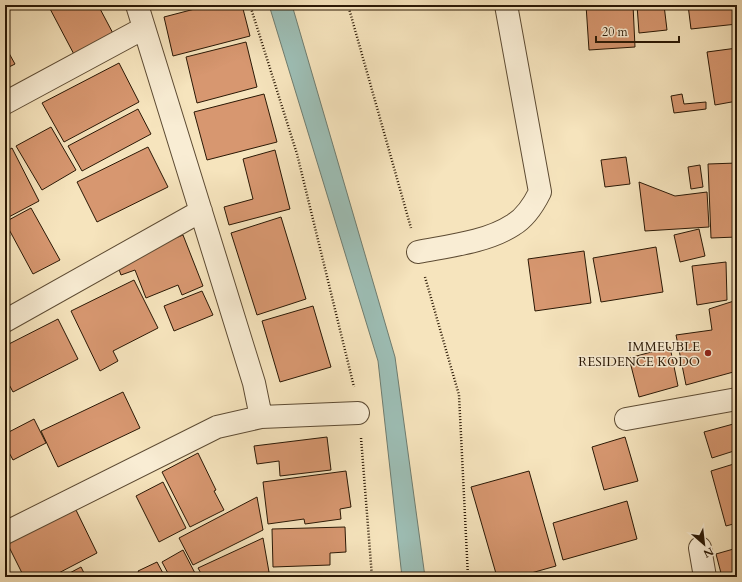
<svg xmlns="http://www.w3.org/2000/svg" width="742" height="582" font-family="Cardo,serif">
  <style>
    .water { fill: #9dbeb5; stroke: #6f7c6f }
    .building { fill: #d79770; stroke: #2a1805 }
    .lines { fill: none; stroke-linecap: round; stroke-linejoin: round }
    .minor-casing { stroke: #5d4b33; stroke-width: 24 }
    .path { stroke: #2a1805; stroke-width: 2.5; stroke-dasharray: 1 2; stroke-linecap: butt }
    .minor { stroke: #f9edd4; stroke-width: 22 }
    .poi-dot { fill: #8f2418; stroke: #f9edd4; stroke-width: 1.5 }
    .labels { text-anchor: middle; stroke-width: 3; stroke-linejoin: round; paint-order: stroke }
    .poi-label { font-size: 13px; fill: #2a1805; stroke: #f9edd4; text-anchor: end }
  </style>
  <rect width="100%" height="100%" fill="#f6e4bd"/>
  <filter id="stains"><feTurbulence type="fractalNoise" baseFrequency=".005" numOctaves="4"/><feColorMatrix values="0 0 0 0 .2 0 0 0 0 .09 0 0 0 0 .02 0 0 0 .5 -.17"/></filter>
  <radialGradient id="worn" r=".72"><stop offset=".6" stop-color="#630" stop-opacity="0"/><stop offset="1" stop-color="#630" stop-opacity=".3"/></radialGradient>
  <!-- water -->
  <path class="water" d="M269,5H292L395,357L425,577H402L378,361Z"/>
  <!-- building -->
  <path class="building" d="M48,5H98L116,39L77,60Z
    M210,5H242L250,36L173,56L164,17Z
    M586,5H633L635,47L589,50Z
    M637,5H664L667,30L639,33Z
    M688,5H737V24L691,29Z
    M246,42L257,87L197,103L186,57Z
    M5,46L15,64L5,69Z
    M737,48V101L715,105L707,52Z
    M119,63L139,102L64,142L42,103Z
    M264,94L277,142L207,160L194,112Z
    M682,94L684,104L706,102V109L674,113L671,96Z
    M138,109L151,134L82,171L68,146Z
    M51,127L76,170L42,190L16,146Z
    M148,147L168,187L97,222L77,182Z
    M12,148L39,201L5,219V152Z
    M275,150L290,209L229,225L224,207L253,199L243,159Z
    M626,157L630,184L605,187L601,160Z
    M737,163V237L711,238L708,164Z
    M700,165L703,187L691,189L688,167Z
    M639,182L675,196L707,192L709,227L645,231Z
    M31,208L60,260L33,274L5,222Z
    M281,217L306,299L257,315L231,233Z
    M5,227L10,236L5,238Z
    M699,229L705,256L680,262L674,235Z
    M183,235L203,286L182,295L178,285L146,298L135,270L121,275L116,261Z
    M656,247L663,292L601,302L593,258Z
    M584,251L591,303L535,311L528,259Z
    M726,262L727,300L697,305L692,266Z
    M134,280L158,328L113,351L118,361L100,371L71,311Z
    M202,291L213,315L174,331L164,306Z
    M737,300V371L686,385L676,335L712,330L709,309Z
    M313,306L331,367L280,382L262,321Z
    M58,319L78,359L13,392L5,377V346Z
    M670,347L678,386L639,397L629,358Z
    M123,392L140,428L58,467L41,431Z
    M34,419L46,443L13,460L5,445V434Z
    M737,423V450L712,458L704,432Z
    M327,437L331,470L280,476L279,461L257,464L254,446Z
    M625,437L638,481L604,490L592,447Z
    M198,453L216,490L214,491L224,510L190,527L162,472Z
    M737,463V523L726,526L711,471Z
    M346,471L351,507L340,509L341,519L305,524L304,519L268,524L263,482Z
    M529,471L556,566L517,577H497L471,487Z
    M163,482L186,528L159,542L136,496Z
    M257,497L263,530L193,565L179,538Z
    M627,501L637,539L563,560L553,523Z
    M75,508L97,553L51,577H24L7,543Z
    M345,527L346,552L330,553V565L273,567L272,529Z
    M263,538L269,572L259,577H203L198,568Z
    M737,548V577H722L716,554Z
    M183,550L197,577H170L162,562Z
    M157,562L165,577H141L138,571Z
    M81,567L86,577H62Z
    M132,573L134,577H125Z
    M275,573L352,574V577H275Z"/>
  <g class="lines">
    <defs>
      <path id="minor" d="M5,103L144,28
        M418,252C449,246 487,242 513,225C525,218 534,204 540,192L506,5
        M5,321L201,211
        M261,417L358,413
        M626,419L737,399
        M5,533L217,427L261,417L254,383L137,5
        M700,548L705,577"/>
    </defs>
    <!-- minor casing -->
    <use href="#minor" class="minor-casing"/>
    <!-- path -->
    <path class="path" d="M250,5L297,154L354,387
      M348,5L411,228
      M425,277L459,395L468,577
      M361,438L372,577"/>
    <!-- minor -->
    <use href="#minor" class="minor"/>
  </g>
  <!-- markers -->
  <circle class="poi-dot" cx="708" cy="353" r="4"/>
  <g class="labels">
    <!-- poi labels -->
    <g class="poi-label">
      <text x="700" y="351">IMMEUBLE<tspan x="700" dy="15">RESIDENCE KODO</tspan></text>
    </g>
  </g>
  <!-- margin -->
  <rect width="742" height="582" fill="none" stroke="#f6e4bd" stroke-width="20"/>
  <rect x="6" y="6" width="730" height="570" fill="none" stroke="#2a1805" stroke-width="2"/>
  <rect x="10" y="10" width="722" height="562" fill="none" stroke="#2a1805"/>
  <!-- north arrow -->
  <g transform="translate(704 544) rotate(152)" stroke="#f9edd4" stroke-width="3" paint-order="stroke">
  <path d="M0-3L7 15L0 10L-7 15Z" fill="#2a1805"/>
  <text y="-6" font-size="11" font-weight="bold" text-anchor="middle" fill="#2a1805">N</text>
  </g>
  <!-- scale -->
  <path d="M596 36v6h83v-6" fill="none" stroke="#2a1805" stroke-width="2"/>
  <text x="602" y="36" font-size="12" fill="#2a1805" stroke="#f9edd4" stroke-width="3" paint-order="stroke">20 m</text>
  <rect width="100%" height="100%" filter="url(#stains)"/>
  <rect width="100%" height="100%" fill="url(#worn)"/>
</svg>
